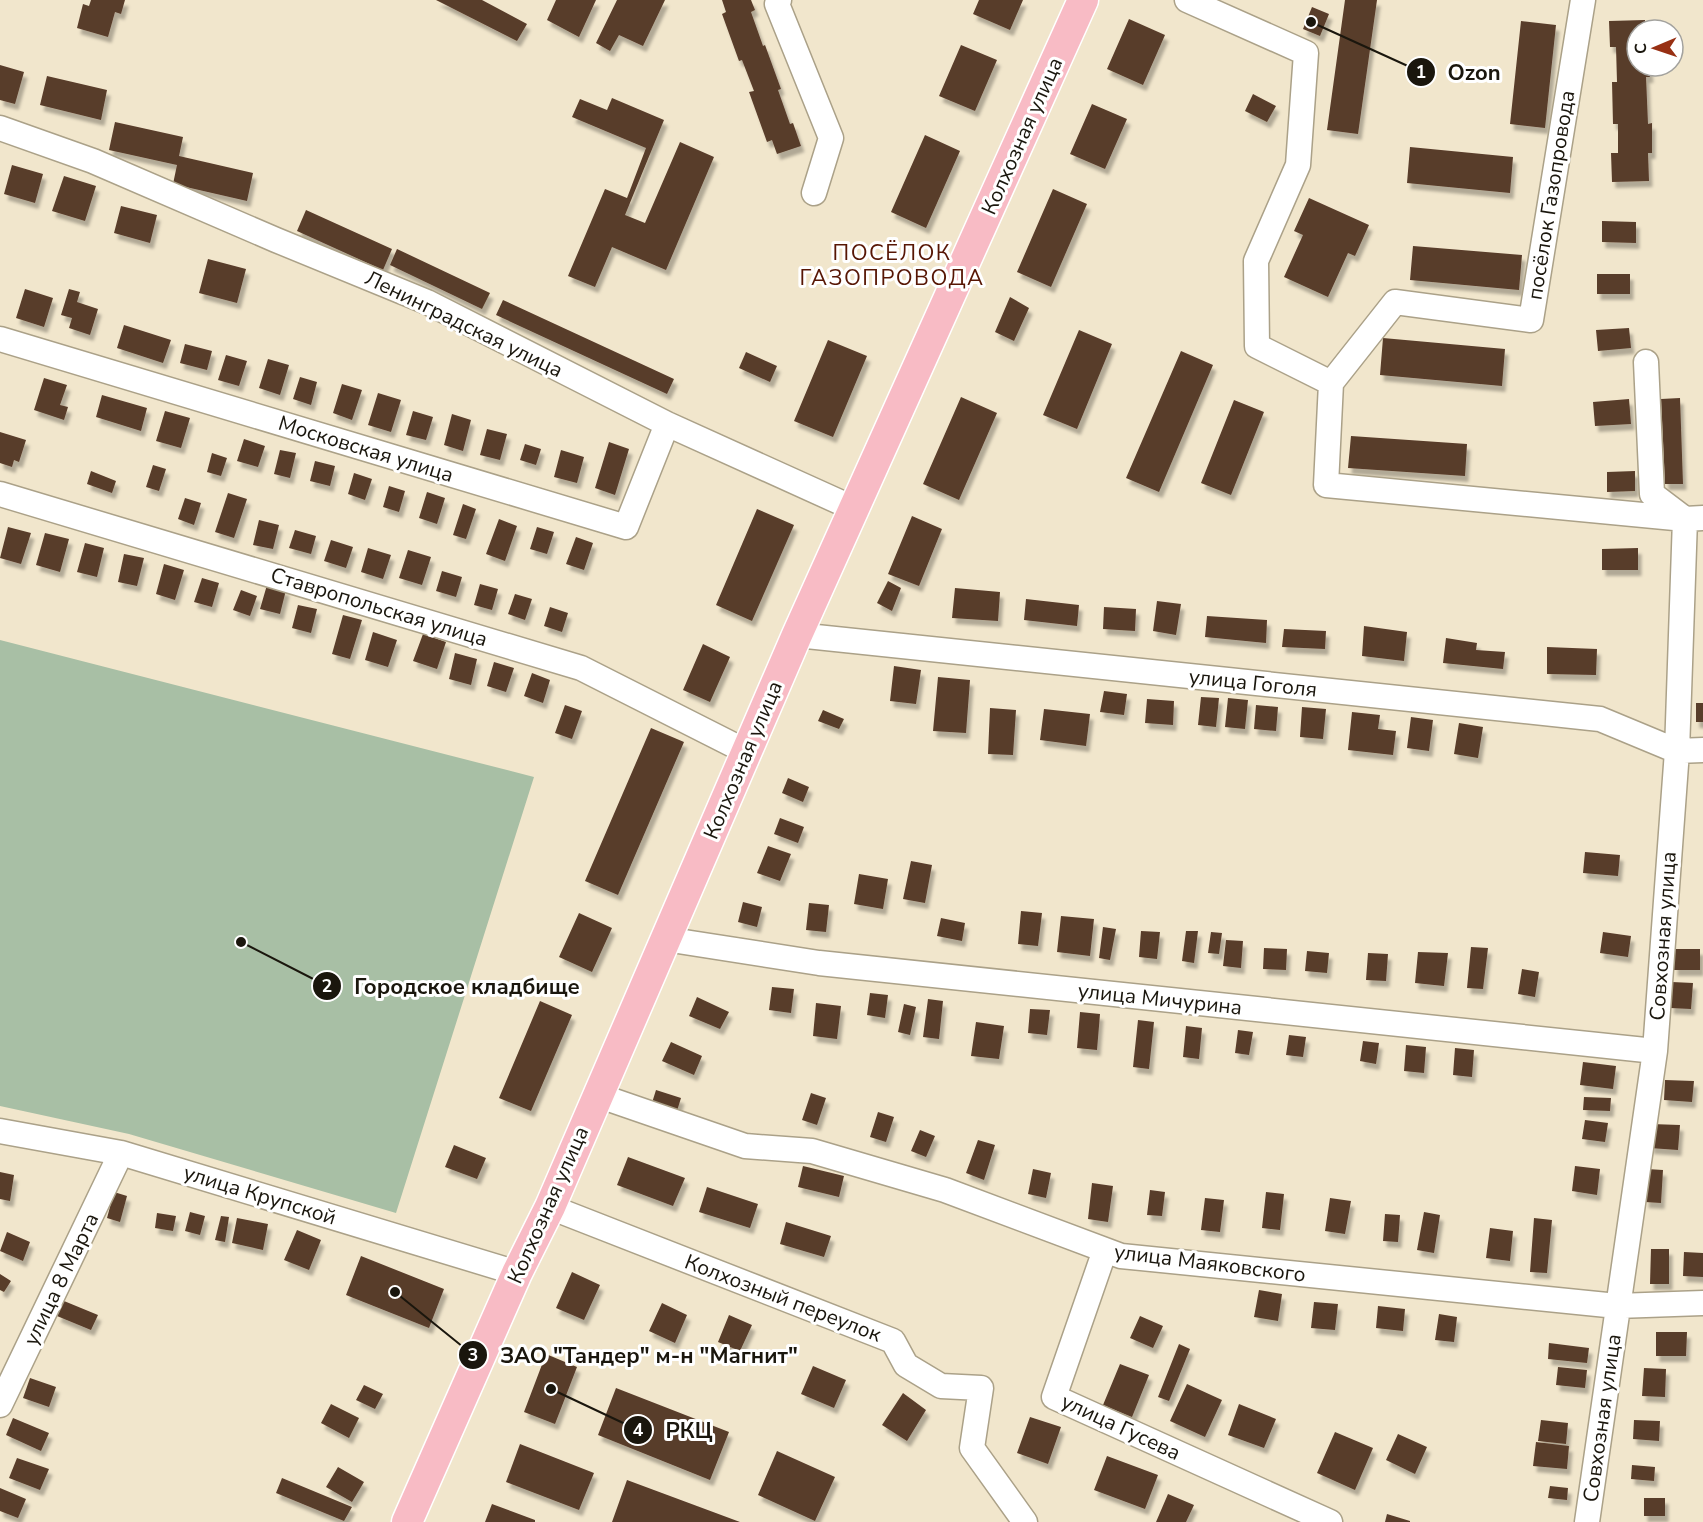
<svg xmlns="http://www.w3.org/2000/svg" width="1703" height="1522" font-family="'Nunito Sans',sans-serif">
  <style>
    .green { fill: #a8bfa5 }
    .building { fill: #593c2a; filter: url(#shadow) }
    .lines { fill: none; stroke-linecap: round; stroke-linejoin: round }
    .minor-casing { stroke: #aba188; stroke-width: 27 }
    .major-casing { stroke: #fff; stroke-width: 33 }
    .minor { stroke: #fff; stroke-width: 24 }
    .major { stroke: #f8bbc5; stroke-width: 30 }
    .labels { text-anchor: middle; stroke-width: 6; stroke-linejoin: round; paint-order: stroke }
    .street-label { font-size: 21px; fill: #1a160d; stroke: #fff }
    .neighbourhood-label { font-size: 22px; letter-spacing: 1.5px; fill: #571604; stroke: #fff }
    .leader { fill: none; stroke: #1a160d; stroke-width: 2 }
    .callout-dot { fill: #1a160d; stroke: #fff; stroke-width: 2 }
    .mark-label { font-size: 18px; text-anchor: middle; font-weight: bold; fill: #fff }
    .callout-label { font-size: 22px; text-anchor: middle; font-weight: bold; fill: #1a160d; stroke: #fff; stroke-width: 6; stroke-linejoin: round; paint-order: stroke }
  </style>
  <defs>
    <filter id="shadow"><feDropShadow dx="3.5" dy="6" stdDeviation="1.5" flood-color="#0004"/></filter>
  </defs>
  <rect width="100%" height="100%" fill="#f1e6cc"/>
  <!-- green -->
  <path class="green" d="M0,640L534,777L396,1213L129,1134L0,1106Z"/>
  <!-- building -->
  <path class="building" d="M91,0H125L121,14L115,12L108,37L77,28L83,4L89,6Z
    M436,0H482L527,24L517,41Z
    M556,0H596L579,37L547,20Z
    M617,0H665L643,46L619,35L610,51L596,43Z
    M722,0H751L755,10L751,12L763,46L765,45L781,89L778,90L790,124L793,123L801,146L777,154L772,140L767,142L749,92L754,91L742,60L739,61L722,14L726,12Z
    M979,0H1023L1010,30L973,14Z
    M1345,0H1377L1358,134L1327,130Z
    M1312,7L1329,14L1320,36L1303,29Z
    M1129,19L1165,35L1143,85L1107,69Z
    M1645,20V30H1637V66H1649L1650,77H1646L1648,124L1652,123V153H1648L1649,181L1612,182L1611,153H1618V124H1613L1612,82H1617L1616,47H1610L1609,21Z
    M1521,21L1556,25L1545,128L1510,124Z
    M961,45L997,60L975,111L939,96Z
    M0,65L24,72L15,104L0,100Z
    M47,76L107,90L101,120L40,105Z
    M1253,94L1276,106L1267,122L1245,111Z
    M612,98L664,120L625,215L645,223L680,142L714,157L666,270L612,247L595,287L568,276L605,189L627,198L646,148L572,117L580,99L607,110Z
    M1092,104L1127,119L1105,169L1070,154Z
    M115,122L183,137L179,156L253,173L247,201L173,184L177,165L109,150Z
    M925,135L960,151L926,228L891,212Z
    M1410,147L1513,157L1510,193L1407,183Z
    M12,165L43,174L35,203L4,194Z
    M64,176L96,186L85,221L52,211Z
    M1053,189L1087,204L1051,287L1017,272Z
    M1309,198L1369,225L1355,256L1348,253L1328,297L1284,277L1303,235L1294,231Z
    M121,206L157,215L150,243L114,233Z
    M306,210L392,249L383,270L297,231Z
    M1602,221L1636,222V243L1602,242Z
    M1413,246L1522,255L1519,290L1410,280Z
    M397,249L490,293L482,309L390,265Z
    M208,259L246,269L237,303L199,293Z
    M1597,274H1630V294H1597Z
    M25,289L53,298L44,327L16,318Z
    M69,289L80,292L77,302L98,309L90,335L69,328L72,318L61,315Z
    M1010,297L1029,308L1014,341L995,332Z
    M503,300L674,379L667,394L496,315Z
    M124,325L171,340L163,363L117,348Z
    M1629,328L1631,348L1598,351L1596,330Z
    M1079,330L1112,344L1077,429L1043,415Z
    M1383,338L1505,349L1502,386L1380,375Z
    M828,340L867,356L833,437L794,421Z
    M185,344L212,351L207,370L180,363Z
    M1181,351L1213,365L1159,492L1126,478Z
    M746,352L777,366L770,382L739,368Z
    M226,355L247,361L239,386L218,380Z
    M268,359L289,365L280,395L259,388Z
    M300,377L317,382L311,405L293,399Z
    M44,378L67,385L60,405L68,407L64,420L34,410Z
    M342,384L362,390L352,420L333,413Z
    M378,393L401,400L391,432L368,425Z
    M102,395L147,408L141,431L96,417Z
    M961,397L997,413L959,500L923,484Z
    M1680,398L1683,484H1665L1661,399Z
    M1629,399L1631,424L1595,426L1593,402Z
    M1234,400L1264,412L1231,495L1201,483Z
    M165,411L190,418L181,448L156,441Z
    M413,411L433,417L426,440L406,435Z
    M452,414L471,420L463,451L444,445Z
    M487,429L507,434L500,460L480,455Z
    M0,432L26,440L19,462L14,460L12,467L0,463Z
    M1351,436L1467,444L1465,476L1348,468Z
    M244,439L265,446L258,467L237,461Z
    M609,442L629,449L615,495L595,488Z
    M525,444L541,449L536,465L520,460Z
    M280,450L296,453L290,478L274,474Z
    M561,450L584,457L577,483L554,477Z
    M212,453L227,458L221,476L207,472Z
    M315,461L335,466L330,486L310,481Z
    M153,465L166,469L159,491L146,487Z
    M91,471L116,481L112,493L87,484Z
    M1635,471V491L1607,492V472Z
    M354,473L372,479L365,500L348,494Z
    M389,486L405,491L399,512L383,507Z
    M427,492L445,498L437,524L419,518Z
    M228,493L247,499L234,538L215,532Z
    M185,498L201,503L194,525L178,519Z
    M463,504L476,509L466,539L453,535Z
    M757,509L794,525L752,621L716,605Z
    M912,516L942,529L919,586L888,574Z
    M499,519L517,526L505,561L486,554Z
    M259,520L279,525L273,549L253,545Z
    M8,527L31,533L21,564L0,558Z
    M537,527L554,532L547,554L530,549Z
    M295,530L316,536L311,554L289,548Z
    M45,533L69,539L60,572L36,565Z
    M576,537L593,543L584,570L566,564Z
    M331,540L353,547L346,568L324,561Z
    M85,543L104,548L97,577L77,572Z
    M368,548L391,555L383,579L361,572Z
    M1638,548V570H1602V549Z
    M408,550L431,557L422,585L399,578Z
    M124,554L144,558L137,586L118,582Z
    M164,564L184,570L175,600L156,594Z
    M442,571L462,577L456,597L436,591Z
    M202,578L219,583L212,607L194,602Z
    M888,581L901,588L892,611L877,603Z
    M480,584L498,589L492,610L474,605Z
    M267,585L286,590L280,614L260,609Z
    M955,588L1000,592L998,621L952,618Z
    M241,590L257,596L250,616L233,610Z
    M515,594L532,599L525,620L508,614Z
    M1026,599L1079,605L1077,626L1024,620Z
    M1157,601L1181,604L1176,635L1153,631Z
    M298,605L317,609L311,633L292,628Z
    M550,607L568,613L562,632L544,626Z
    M1104,607L1136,609L1135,631L1103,629Z
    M343,615L362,620L350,659L332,654Z
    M1207,616L1267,620L1266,643L1205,637Z
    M1364,626L1407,632L1404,661L1362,656Z
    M1284,629L1326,631L1325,649L1282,647Z
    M373,632L397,640L388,667L365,660Z
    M423,634L446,642L437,669L413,661Z
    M1446,638L1477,643L1476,650L1505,652L1503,669L1443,663Z
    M703,644L730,657L710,702L683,690Z
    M1547,647L1597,649L1596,675L1547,674Z
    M455,653L477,659L471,685L449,679Z
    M494,662L514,668L506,692L487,686Z
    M894,666L921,670L916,704L890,701Z
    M532,673L550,680L543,703L524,696Z
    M938,677L970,680L966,733L933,731Z
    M1104,691L1127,694L1124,715L1100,712Z
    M1201,697L1219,698L1216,727L1198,725Z
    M1228,698L1248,700L1245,729L1225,727Z
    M1147,699L1174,701L1173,725L1145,723Z
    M1696,703H1703V722H1696Z
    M565,705L582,711L572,739L555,733Z
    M1256,705L1278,707L1276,731L1254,729Z
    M1302,707L1326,709L1323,739L1300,737Z
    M990,708L1016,710L1013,755L988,754Z
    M1044,709L1090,714L1086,746L1040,740Z
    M823,710L844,719L839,729L818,721Z
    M1352,712L1380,715L1378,729L1396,731L1393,755L1348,750Z
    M1411,717L1433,720L1429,751L1407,748Z
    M1459,723L1483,727L1478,758L1454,754Z
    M651,728L684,742L618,895L585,881Z
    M788,778L809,787L803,802L782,793Z
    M780,818L804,827L798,843L774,834Z
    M768,846L791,854L780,881L757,873Z
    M1585,852L1620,855L1618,876L1583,873Z
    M911,861L932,865L925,903L903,899Z
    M859,874L888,879L883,909L854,904Z
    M743,902L762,907L757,927L738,922Z
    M809,903L829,905L826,932L806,930Z
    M1021,911L1042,913L1038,946L1018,944Z
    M579,913L612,928L592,972L559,957Z
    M1061,916L1094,919L1090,956L1057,952Z
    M941,918L965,923L962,941L937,936Z
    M1103,927L1116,929L1110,960L1099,958Z
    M1141,931L1160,932L1157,959L1139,957Z
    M1186,931H1198L1194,963L1182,961Z
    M1211,932L1222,933L1219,954L1208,953Z
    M1603,932L1631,936L1628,957L1600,953Z
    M1226,940L1243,941L1241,968L1223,966Z
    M1471,947L1488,948L1483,989L1467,988Z
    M1264,948L1287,949L1286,970L1263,969Z
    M1674,949H1700V970H1674Z
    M1307,951L1329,953L1327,973L1305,971Z
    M1418,952L1448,953L1444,986L1415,983Z
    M1368,953L1388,954L1386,981L1366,980Z
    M1522,969L1539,972L1535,997L1518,994Z
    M1672,982L1693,983L1691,1009L1670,1008Z
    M772,987L794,989L791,1013L769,1010Z
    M870,993L888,995L885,1018L867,1015Z
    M697,997L729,1012L720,1029L689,1016Z
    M928,999L943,1001L939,1039L923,1037Z
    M540,1001L572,1015L531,1111L499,1098Z
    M816,1003L841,1006L837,1039L813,1036Z
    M904,1004L916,1007L910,1035L898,1032Z
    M1030,1009L1050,1010L1047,1035L1028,1033Z
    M1080,1012L1100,1014L1097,1050L1077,1048Z
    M1138,1020L1154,1022L1149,1069L1133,1067Z
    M976,1022L1004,1026L999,1059L971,1056Z
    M1186,1026L1202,1028L1199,1059L1183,1057Z
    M1238,1030L1253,1032L1249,1055L1235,1053Z
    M1289,1035L1306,1037L1303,1057L1286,1055Z
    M1363,1041L1379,1043L1376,1064L1360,1061Z
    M671,1042L702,1056L694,1075L662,1061Z
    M1406,1045L1426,1047L1424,1073L1404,1071Z
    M1455,1048L1474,1050L1472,1077L1453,1075Z
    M1583,1062L1616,1066L1613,1089L1580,1085Z
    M1665,1080L1694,1081L1692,1102L1664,1100Z
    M656,1090L681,1098L676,1114L651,1106Z
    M811,1093L826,1098L817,1125L802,1120Z
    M1584,1097L1611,1098L1610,1111L1583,1110Z
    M878,1112L894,1117L886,1142L870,1137Z
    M1585,1120L1608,1123L1605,1142L1582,1139Z
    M1651,1124L1680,1125L1678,1150L1650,1148Z
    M920,1130L935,1136L926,1157L911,1151Z
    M978,1140L995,1145L984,1180L966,1173Z
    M454,1145L486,1158L477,1179L445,1167Z
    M628,1157L685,1178L673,1206L617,1185Z
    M803,1166L844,1176L839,1197L798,1187Z
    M1575,1166L1600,1169L1597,1195L1572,1191Z
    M1033,1169L1051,1173L1046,1198L1028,1194Z
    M1647,1169L1663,1170L1661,1203L1645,1202Z
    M0,1172L14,1175L10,1201L0,1199Z
    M1092,1183L1113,1186L1108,1222L1088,1219Z
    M707,1187L758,1204L750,1228L699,1212Z
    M1150,1190L1165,1192L1162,1216L1147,1215Z
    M114,1192L127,1196L120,1222L107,1218Z
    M1266,1192L1284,1194L1280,1230L1262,1228Z
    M1205,1198L1224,1200L1220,1232L1201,1230Z
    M1330,1198L1351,1201L1345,1234L1325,1231Z
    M190,1212L205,1216L200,1235L185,1231Z
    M1424,1212L1440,1215L1434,1253L1417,1250Z
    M157,1213L176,1216L173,1231L155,1228Z
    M1385,1214L1400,1215L1398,1242L1383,1241Z
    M221,1216L229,1217L225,1242L215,1240Z
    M237,1218L268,1224L263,1250L232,1243Z
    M1534,1218L1552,1220L1547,1273L1530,1272Z
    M786,1222L831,1236L824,1257L780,1244Z
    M1490,1228L1513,1231L1510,1261L1486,1258Z
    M297,1230L321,1240L309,1270L284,1260Z
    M7,1232L30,1242L23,1261L0,1251Z
    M1651,1249H1669V1284H1650Z
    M1684,1252L1703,1253V1277L1683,1276Z
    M361,1256L444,1289L429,1328L346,1295Z
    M572,1272L600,1285L584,1320L556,1308Z
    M0,1274L11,1281L4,1292L0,1290Z
    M1259,1290L1282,1294L1278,1321L1254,1317Z
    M64,1301L98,1315L91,1330L57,1316Z
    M1314,1302L1338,1304L1335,1330L1311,1328Z
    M662,1303L687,1315L675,1343L649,1331Z
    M1378,1306L1405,1309L1403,1331L1376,1328Z
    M1439,1314L1457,1317L1454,1342L1435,1340Z
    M729,1315L752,1325L740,1351L718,1342Z
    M1140,1316L1163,1326L1153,1348L1130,1338Z
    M1656,1332H1687L1686,1356H1656Z
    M1549,1343L1589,1348L1587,1363L1548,1359Z
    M1179,1344L1190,1349L1169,1401L1158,1397Z
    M546,1354L577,1367L555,1424L524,1412Z
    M1120,1364L1149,1375L1132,1417L1103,1405Z
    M813,1366L846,1380L834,1408L801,1394Z
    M1558,1367L1587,1370L1585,1388L1556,1385Z
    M1644,1368L1666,1369L1665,1397L1642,1396Z
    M30,1378L56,1387L49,1407L23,1398Z
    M1187,1384L1222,1400L1205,1437L1170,1421Z
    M364,1385L383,1394L375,1409L356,1400Z
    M616,1388L729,1432L710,1480L598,1435Z
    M903,1393L926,1410L907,1441L882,1425Z
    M331,1404L359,1418L349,1438L321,1423Z
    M1239,1404L1276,1419L1264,1448L1228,1435Z
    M1030,1417L1061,1427L1048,1464L1017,1453Z
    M13,1418L49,1433L41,1451L6,1435Z
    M1541,1420L1568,1423L1566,1444L1538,1441Z
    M1634,1420L1660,1421L1659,1441L1633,1439Z
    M1335,1432L1373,1448L1355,1490L1317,1473Z
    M1398,1434L1427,1447L1415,1474L1386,1460Z
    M1536,1442L1569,1446L1567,1469L1533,1466Z
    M520,1444L594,1473L579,1510L506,1482Z
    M777,1451L835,1477L815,1521L758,1495Z
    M1107,1456L1158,1475L1145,1509L1094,1490Z
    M17,1458L49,1469L40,1490L9,1478Z
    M1632,1465L1655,1467L1654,1481L1631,1479Z
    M338,1467L364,1482L352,1502L326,1487Z
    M282,1478L352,1507L344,1521L276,1493Z
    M627,1480L740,1522H612Z
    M1550,1486L1568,1488L1567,1500L1548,1498Z
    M0,1488L26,1499L18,1518L0,1511Z
    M1168,1494L1194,1505L1186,1522H1156Z
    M1644,1498H1665V1516H1644Z
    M492,1504L535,1520V1522H485Z
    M1387,1514L1410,1521V1522H1385Z"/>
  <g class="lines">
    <defs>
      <path id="minor" d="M779,0L777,4L831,138L814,193
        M1187,0L1306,53L1298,165L1256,261L1257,346L1331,383L1395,302L1531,320L1583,0
        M0,128L93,161L276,240L427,302L667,424L855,509
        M0,339L626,527L667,424
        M1331,383L1326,485L1685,519L1703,518
        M0,494L581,668L747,752
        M797,635L1600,719L1677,751L1703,750
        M665,939L819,963L1655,1051
        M597,1095L745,1146L812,1151L945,1190L1121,1256L1617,1306L1703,1303
        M0,1131L121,1153L517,1273
        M550,1207L893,1341L906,1365L941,1386L981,1388L972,1448L1025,1522
        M1105,1250L1054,1397L1330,1522
        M0,1405L121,1153
        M1587,1522L1655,1051L1677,751L1685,519L1652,494L1646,362"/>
      <path id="major" d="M407,1522L517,1273L550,1207L797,635L1083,0"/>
    </defs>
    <!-- minor casing -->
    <use href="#minor" class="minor-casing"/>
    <!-- major casing -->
    <use href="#major" class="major-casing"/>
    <!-- minor -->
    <use href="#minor" class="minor"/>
    <!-- major -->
    <use href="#major" class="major"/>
  </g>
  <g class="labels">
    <!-- street labels -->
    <g class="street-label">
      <text transform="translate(1022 136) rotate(-66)" y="7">Колхозная улица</text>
      <text transform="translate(1551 195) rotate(-81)" y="7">посёлок Газопровода</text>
      <text transform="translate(464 324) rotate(26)" y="7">Ленинградская улица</text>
      <text transform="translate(366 449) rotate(17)" y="7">Московская улица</text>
      <text transform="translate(379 607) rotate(17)" y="7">Ставропольская улица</text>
      <text transform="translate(1253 683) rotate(6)" y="7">улица Гоголя</text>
      <text transform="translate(743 760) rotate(-67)" y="7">Колхозная улица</text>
      <text transform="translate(1663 936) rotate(-86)" y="7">Совхозная улица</text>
      <text transform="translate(1160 999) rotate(6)" y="7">улица Мичурина</text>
      <text transform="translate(260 1195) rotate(17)" y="7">улица Крупской</text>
      <text transform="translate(548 1205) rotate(-66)" y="7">Колхозная улица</text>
      <text transform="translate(1210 1263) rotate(7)" y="7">улица Маяковского</text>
      <text transform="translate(61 1279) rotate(-64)" y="7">улица 8 Марта</text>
      <text transform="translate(783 1298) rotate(21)" y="7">Колхозный переулок</text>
      <text transform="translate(1602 1418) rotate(-82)" y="7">Совхозная улица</text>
      <text transform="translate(1121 1427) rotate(25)" y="7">улица Гусева</text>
    </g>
    <!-- neighbourhood labels -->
    <g class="neighbourhood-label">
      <text x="892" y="260">ПОСЁЛОК<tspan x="892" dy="25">ГАЗОПРОВОДА</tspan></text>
    </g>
  </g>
  <!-- callouts -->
  <path class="leader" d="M1311 22L1421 72M241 942L327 986M395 1292L473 1355M551 1389L638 1430"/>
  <g class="callout-dot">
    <circle cx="1311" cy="22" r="6"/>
    <circle cx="241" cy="942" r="6"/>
    <circle cx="395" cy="1292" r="6"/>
    <circle cx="551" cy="1389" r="6"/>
    <circle cx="1421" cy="72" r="15"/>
    <circle cx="327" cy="986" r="15"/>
    <circle cx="473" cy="1355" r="15"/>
    <circle cx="638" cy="1430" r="15"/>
  </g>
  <g class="mark-label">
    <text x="1421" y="78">1</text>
    <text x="327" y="992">2</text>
    <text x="473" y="1361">3</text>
    <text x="638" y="1436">4</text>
  </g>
  <g class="callout-label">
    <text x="1474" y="80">Ozon</text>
    <text x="467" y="994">Городское кладбище</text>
    <text x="649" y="1363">ЗАО "Тандер" м-н "Магнит"</text>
    <text x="689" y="1438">РКЦ</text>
  </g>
  <!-- north arrow -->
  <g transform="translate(1655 48) rotate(268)"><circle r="28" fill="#ffffff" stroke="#a3a29e" stroke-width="1.5"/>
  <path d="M0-4.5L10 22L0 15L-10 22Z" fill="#983013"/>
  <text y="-9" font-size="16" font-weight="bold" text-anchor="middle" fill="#1a160d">С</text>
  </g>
</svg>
